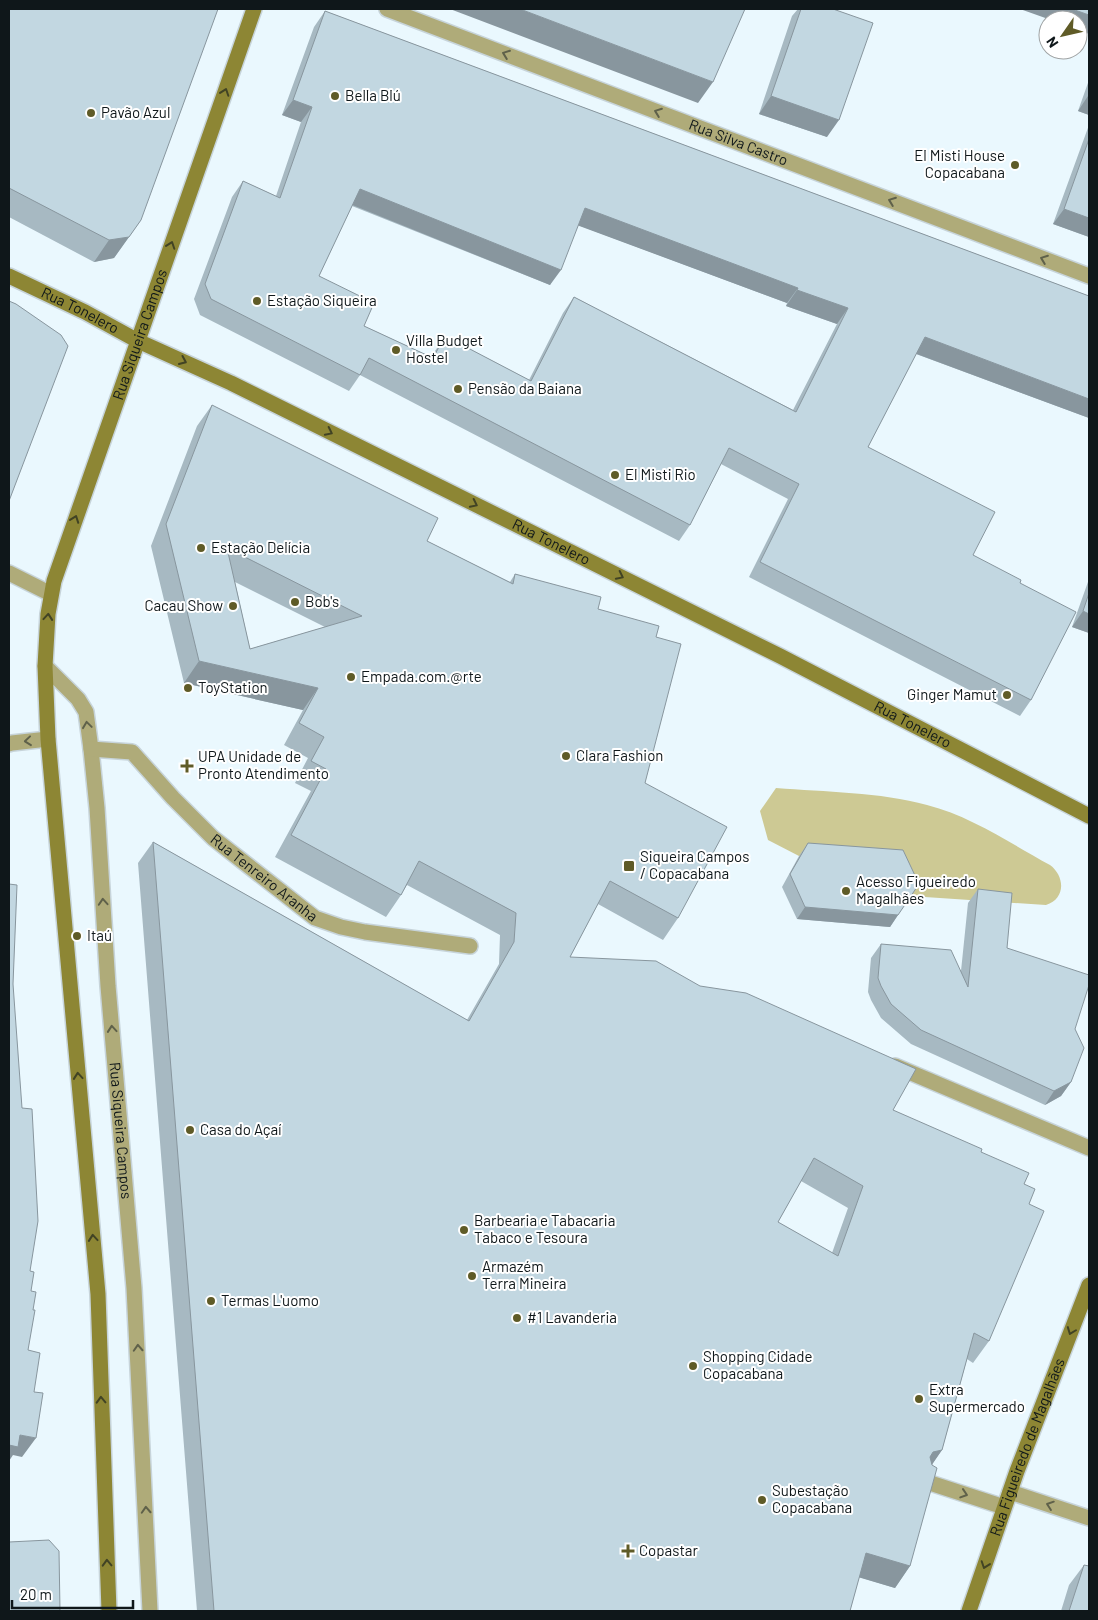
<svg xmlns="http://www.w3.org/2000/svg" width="1098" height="1620" font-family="Barlow,sans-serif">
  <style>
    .grass { fill: #cdc994 }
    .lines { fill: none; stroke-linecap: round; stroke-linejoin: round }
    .lane-casing { stroke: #c7d4da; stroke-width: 18 }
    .street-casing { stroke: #c7d4da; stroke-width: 18 }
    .secondary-casing { stroke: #c7d4da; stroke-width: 18 }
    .lane { stroke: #afab79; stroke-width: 15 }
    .street { stroke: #afab79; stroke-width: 15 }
    .secondary { stroke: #8d8634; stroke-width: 15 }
    .wall { fill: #a7b9c2; fill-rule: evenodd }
    .shaded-wall { fill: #88969e }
    .building { fill: #c2d7e1; stroke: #88969e; fill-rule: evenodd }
    .oneway { stroke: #5f614a }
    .oneway2 { stroke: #414324 }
    .poi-dot { fill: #5f5b27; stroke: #fff; stroke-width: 2 }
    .labels { text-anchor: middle; stroke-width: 4; stroke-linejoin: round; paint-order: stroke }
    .poi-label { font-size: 15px; fill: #0f171a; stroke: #fff; text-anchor: start }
    .street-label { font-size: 15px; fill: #0f171a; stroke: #fff }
  </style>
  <rect width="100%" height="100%" fill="#eaf8fe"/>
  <!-- grass -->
  <path class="grass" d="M776,788C825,792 880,792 927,805C971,816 1011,844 1050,865C1065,876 1066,899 1046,905L910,896L895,862L799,856L768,840L760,811Z"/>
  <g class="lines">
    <defs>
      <g id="lane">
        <path d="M9,573L51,594"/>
        <path id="s1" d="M45,666L78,699L86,712L91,749L97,808L108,986L134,1288L150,1611"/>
        <path id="s2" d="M91,749L132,752L173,798L213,838L315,918L341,927L365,932L470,946"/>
        <path d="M895,1066L1089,1148"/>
        <path d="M924,1481L1004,1507"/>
      </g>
      <g id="street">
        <path id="s3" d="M387,9L1089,276"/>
        <path d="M9,744L12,743L48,739"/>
        <path d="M1010,1492L1089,1518"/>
      </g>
      <g id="secondary">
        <path id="s4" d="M9,276L85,312L138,341L231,383L780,656L1089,816"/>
        <path id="s5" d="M109,1611L98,1294L48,739L45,666L48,614L54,581L254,9"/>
        <path id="s6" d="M969,1611L1017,1471L1089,1285"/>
      </g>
    </defs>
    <!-- lane casing -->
    <use href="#lane" class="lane-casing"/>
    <!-- street casing -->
    <use href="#street" class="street-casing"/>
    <!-- secondary casing -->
    <use href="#secondary" class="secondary-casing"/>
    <!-- lane -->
    <use href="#lane" class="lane"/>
    <!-- street -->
    <use href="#street" class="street"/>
    <!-- secondary -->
    <use href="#secondary" class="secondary"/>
  </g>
  <!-- wall -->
  <path class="wall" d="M9,9L141,220L114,258L94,262L9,217Z
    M798,9H833L827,137L759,114L792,16Z
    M325,11L1089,296V418L916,354L868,447L973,555L1020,583L1031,700L1020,716L749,577L788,499L721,464L690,525L679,541L360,375L349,391L200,315L194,299L232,197L243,181L276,196L301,122L282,115L314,27ZM352,206L550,285L578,225L787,303L786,306L837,324L793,410L574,297L563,313L529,380L445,336L431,357L364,326L319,276Z
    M1089,80V115L1078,111Z
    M1089,125V237L1053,224Z
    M212,405L427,541L510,582L515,574L598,609L656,637L645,783L678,918L663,940L598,904L570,957L981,1152L1024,1184L1029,1204L989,1341L973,1363L967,1359L942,1450L932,1464L910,1566L895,1588L859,1577L850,1611H197L138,863L153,842L467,1020L499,964L500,935L407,885L401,895L386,917L275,857L311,791L295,783L308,758L284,745L303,710L184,683L151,546L197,426ZM235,582L325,627L250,649ZM801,1181L848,1208L832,1253L778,1222Z
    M1089,579V633L1072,627Z
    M808,843L898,915L890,927L797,919L782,887L799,856Z
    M978,889L1007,948L1075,1029L1071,1082L1061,1096L1045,1105L911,1044L881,1018L871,1000L868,992L871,958L881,944L961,971L968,903Z
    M1084,1565L1089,1611H1061L1069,1585Z"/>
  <!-- shaded-wall -->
  <path class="shaded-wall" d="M450,9H520L713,82L698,103Z
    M1020,9H1072L1089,15V34L1078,30V20H1051Z
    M771,96L839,120L827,137L759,114Z
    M1088,96L1089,97V115L1078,111Z
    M293,100L312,107L301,122L282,115Z
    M360,189L561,270L550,285L350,204Z
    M585,208L798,288L787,303L574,224Z
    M1064,209L1089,218V237L1053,224Z
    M129,237L114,258L94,262L109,240Z
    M797,290L848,308L837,324L786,306Z
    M925,337L1089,399V418L914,353Z
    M1083,611L1089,614V633L1072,627Z
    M199,661L318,688L303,710L184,683Z
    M805,907L898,915L890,927L797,919Z
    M1071,1082L1061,1096L1045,1105L1054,1091Z
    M20,1435L36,1438L22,1457L13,1455L9,1461V1445Z
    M942,1450L927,1472L918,1474L933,1452Z
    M866,1553L910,1566L895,1588L851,1575Z"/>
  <!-- building -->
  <path class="building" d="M9,9H218L141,220L129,237L109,240L9,188Z
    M520,9H745L713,82Z
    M801,9H833L873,23L839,120L771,96Z
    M1072,9H1089V15Z
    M325,11L1089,296V399L925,337L868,447L995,512L973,555L1021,580L1020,583L1076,612L1031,700L760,562L799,484L729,448L690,525L369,358L360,375L211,299L205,284L243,181L280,198L312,107L293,100ZM360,189L561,270L585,208L798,288L797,290L848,308L796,412L574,297L531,381L445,336L433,358L364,326L374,303L319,276Z
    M1089,139V218L1064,209Z
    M9,301L16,304L61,335L68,346L9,501Z
    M212,405L438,518L427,541L513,584L515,574L601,597L598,609L659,626L656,637L681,644L645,783L727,827L678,918L610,881L570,957L656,961L700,986L746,993L916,1069L893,1110L982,1149L981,1152L1029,1173L1024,1184L1035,1189L1029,1204L1044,1211L989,1341L974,1333L942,1450L933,1452L930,1457L932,1465L937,1468L910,1566L866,1553L850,1611H214L153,842L469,1021L514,942L516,913L419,861L401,895L291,835L326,769L311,761L324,737L299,723L318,688L199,661L166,524ZM227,548L362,616L250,649ZM814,1158L863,1186L838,1256L778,1222Z
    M1089,593V614L1083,611Z
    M808,843L903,850L919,884L898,915L805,907L790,874Z
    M9,884L17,885L13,984L22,1108L32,1109L38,1221L30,1271L34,1272L31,1291L36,1292L33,1310H35L28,1350L40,1353L34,1392L43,1393L36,1438L20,1435L18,1447L9,1445Z
    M978,889L1012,893L1007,948L1089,975V985L1075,1029L1084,1048L1071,1082L1054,1091L921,1030L891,1004L881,986L878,978L881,944L951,950L968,987Z
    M49,1540L59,1551L60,1611H9V1542Z
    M1084,1565L1089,1566V1611H1069Z"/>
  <!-- one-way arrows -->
  <defs><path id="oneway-chevron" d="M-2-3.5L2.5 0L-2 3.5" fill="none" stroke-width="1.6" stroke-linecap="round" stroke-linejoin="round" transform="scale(1.25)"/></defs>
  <g class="oneway">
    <use href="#oneway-chevron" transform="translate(506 54) rotate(-159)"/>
    <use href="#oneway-chevron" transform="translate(658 112) rotate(-159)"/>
    <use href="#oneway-chevron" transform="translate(892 201) rotate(-159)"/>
    <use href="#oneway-chevron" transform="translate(1044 259) rotate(-159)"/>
    <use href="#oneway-chevron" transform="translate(87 725) rotate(-98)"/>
    <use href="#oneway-chevron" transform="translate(28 741) rotate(174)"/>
    <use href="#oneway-chevron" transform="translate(103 902) rotate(-94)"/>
    <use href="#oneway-chevron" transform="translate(112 1029) rotate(-95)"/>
    <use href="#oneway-chevron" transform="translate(138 1348) rotate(-93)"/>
    <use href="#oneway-chevron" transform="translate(964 1494) rotate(18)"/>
    <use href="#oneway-chevron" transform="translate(1050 1505) rotate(-161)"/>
    <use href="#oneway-chevron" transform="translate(146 1510) rotate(-93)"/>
  </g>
  <g class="oneway2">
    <use href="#oneway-chevron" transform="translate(225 92) rotate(-71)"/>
    <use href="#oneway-chevron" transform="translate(171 245) rotate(-71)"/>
    <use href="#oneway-chevron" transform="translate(183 361) rotate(24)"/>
    <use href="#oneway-chevron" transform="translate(329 432) rotate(26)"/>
    <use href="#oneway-chevron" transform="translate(474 504) rotate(26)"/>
    <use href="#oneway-chevron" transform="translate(75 519) rotate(-70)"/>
    <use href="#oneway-chevron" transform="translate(620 576) rotate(26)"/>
    <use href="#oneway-chevron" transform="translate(48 617) rotate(-85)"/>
    <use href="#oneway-chevron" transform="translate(78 1076) rotate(-95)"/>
    <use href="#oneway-chevron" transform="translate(93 1238) rotate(-95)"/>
    <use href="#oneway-chevron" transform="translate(1071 1331) rotate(111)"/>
    <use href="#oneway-chevron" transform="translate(101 1400) rotate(-92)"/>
    <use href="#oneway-chevron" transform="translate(107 1563) rotate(-92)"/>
    <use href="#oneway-chevron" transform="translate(985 1565) rotate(109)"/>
  </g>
  <!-- markers -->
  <g class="poi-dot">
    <circle cx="335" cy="96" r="5"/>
    <circle cx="91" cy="113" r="5"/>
    <circle cx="1015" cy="165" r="5"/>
    <circle cx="257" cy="301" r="5"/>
    <circle cx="396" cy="350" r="5"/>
    <circle cx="458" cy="389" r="5"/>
    <circle cx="615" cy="475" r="5"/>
    <circle cx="201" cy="548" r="5"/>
    <circle cx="295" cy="602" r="5"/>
    <circle cx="233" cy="606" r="5"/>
    <circle cx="351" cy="677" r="5"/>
    <circle cx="188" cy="688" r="5"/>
    <circle cx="1007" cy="695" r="5"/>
    <circle cx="566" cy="756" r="5"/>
    <path d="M184.5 758.5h5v5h5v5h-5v5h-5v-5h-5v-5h5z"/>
    <rect x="623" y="860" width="12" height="12" rx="2.5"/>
    <circle cx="846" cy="891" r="5"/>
    <circle cx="77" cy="936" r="5"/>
    <circle cx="190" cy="1130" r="5"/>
    <circle cx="464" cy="1230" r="5"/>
    <circle cx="472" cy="1276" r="5"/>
    <circle cx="211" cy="1301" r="5"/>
    <circle cx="517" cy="1318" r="5"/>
    <circle cx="693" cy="1366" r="5"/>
    <circle cx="919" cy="1399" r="5"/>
    <circle cx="762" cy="1500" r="5"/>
    <path d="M625.5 1543.5h5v5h5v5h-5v5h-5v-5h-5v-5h5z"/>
  </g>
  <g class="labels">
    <!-- poi labels -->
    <g class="poi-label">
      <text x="345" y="101">Bella Blú</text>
      <text x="101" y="118">Pavão Azul</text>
      <text x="1005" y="161" text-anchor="end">El Misti House<tspan x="1005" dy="17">Copacabana</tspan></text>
      <text x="267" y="306">Estação Siqueira</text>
      <text x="406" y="346">Villa Budget<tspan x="406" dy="17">Hostel</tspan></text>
      <text x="468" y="394">Pensão da Baiana</text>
      <text x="625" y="480">El Misti Rio</text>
      <text x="211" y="553">Estação Delícia</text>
      <text x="305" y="607">Bob's</text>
      <text x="223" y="611" text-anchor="end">Cacau Show</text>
      <text x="361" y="682">Empada.com.@rte</text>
      <text x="198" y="693">ToyStation</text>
      <text x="997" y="700" text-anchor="end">Ginger Mamut</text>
      <text x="576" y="761">Clara Fashion</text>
      <text x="198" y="762">UPA Unidade de<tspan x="198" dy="17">Pronto Atendimento</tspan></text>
      <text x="640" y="862">Siqueira Campos<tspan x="640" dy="17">/ Copacabana</tspan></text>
      <text x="856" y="887">Acesso Figueiredo<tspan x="856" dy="17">Magalhães</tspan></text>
      <text x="87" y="941">Itaú</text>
      <text x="200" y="1135">Casa do Açaí</text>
      <text x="474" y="1226">Barbearia e Tabacaria<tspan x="474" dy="17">Tabaco e Tesoura</tspan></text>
      <text x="482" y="1272">Armazém<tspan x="482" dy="17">Terra Mineira</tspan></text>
      <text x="221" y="1306">Termas L'uomo</text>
      <text x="527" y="1323">#1 Lavanderia</text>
      <text x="703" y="1362">Shopping Cidade<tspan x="703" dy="17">Copacabana</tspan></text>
      <text x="929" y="1395">Extra<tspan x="929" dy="17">Supermercado</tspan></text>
      <text x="772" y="1496">Subestação<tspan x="772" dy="17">Copacabana</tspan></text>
      <text x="639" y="1556">Copastar</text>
    </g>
    <!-- street labels -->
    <g class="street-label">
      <text dy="5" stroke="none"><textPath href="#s3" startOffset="376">Rua Silva Castro</textPath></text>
      <text dy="5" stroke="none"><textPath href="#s4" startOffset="79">Rua Tonelero</textPath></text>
      <text dy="5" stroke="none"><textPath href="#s5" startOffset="1294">Rua Siqueira Campos</textPath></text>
      <text dy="5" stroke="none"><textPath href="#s4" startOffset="604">Rua Tonelero</textPath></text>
      <text dy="5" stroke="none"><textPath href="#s4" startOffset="1009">Rua Tonelero</textPath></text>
      <text dy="5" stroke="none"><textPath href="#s2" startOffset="224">Rua Tenreiro Aranha</textPath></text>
      <text dy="5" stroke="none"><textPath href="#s1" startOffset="482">Rua Siqueira Campos</textPath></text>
      <text dy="5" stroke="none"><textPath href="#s6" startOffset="174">Rua Figueiredo de Magalhães</textPath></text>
    </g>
  </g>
  <!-- border -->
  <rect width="1098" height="1620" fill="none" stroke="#0f171a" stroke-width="20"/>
  <!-- north arrow -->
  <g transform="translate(1063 35) rotate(236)"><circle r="24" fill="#ffffff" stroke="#9fa2a3"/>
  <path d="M0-4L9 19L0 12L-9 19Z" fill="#5f5b27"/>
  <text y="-8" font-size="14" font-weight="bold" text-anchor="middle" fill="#0f171a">N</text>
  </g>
  <!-- scale -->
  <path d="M12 1600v8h121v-8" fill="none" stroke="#0f171a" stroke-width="2.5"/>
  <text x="20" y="1600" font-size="15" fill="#0f171a" stroke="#ffffff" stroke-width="4" paint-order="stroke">20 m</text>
</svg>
